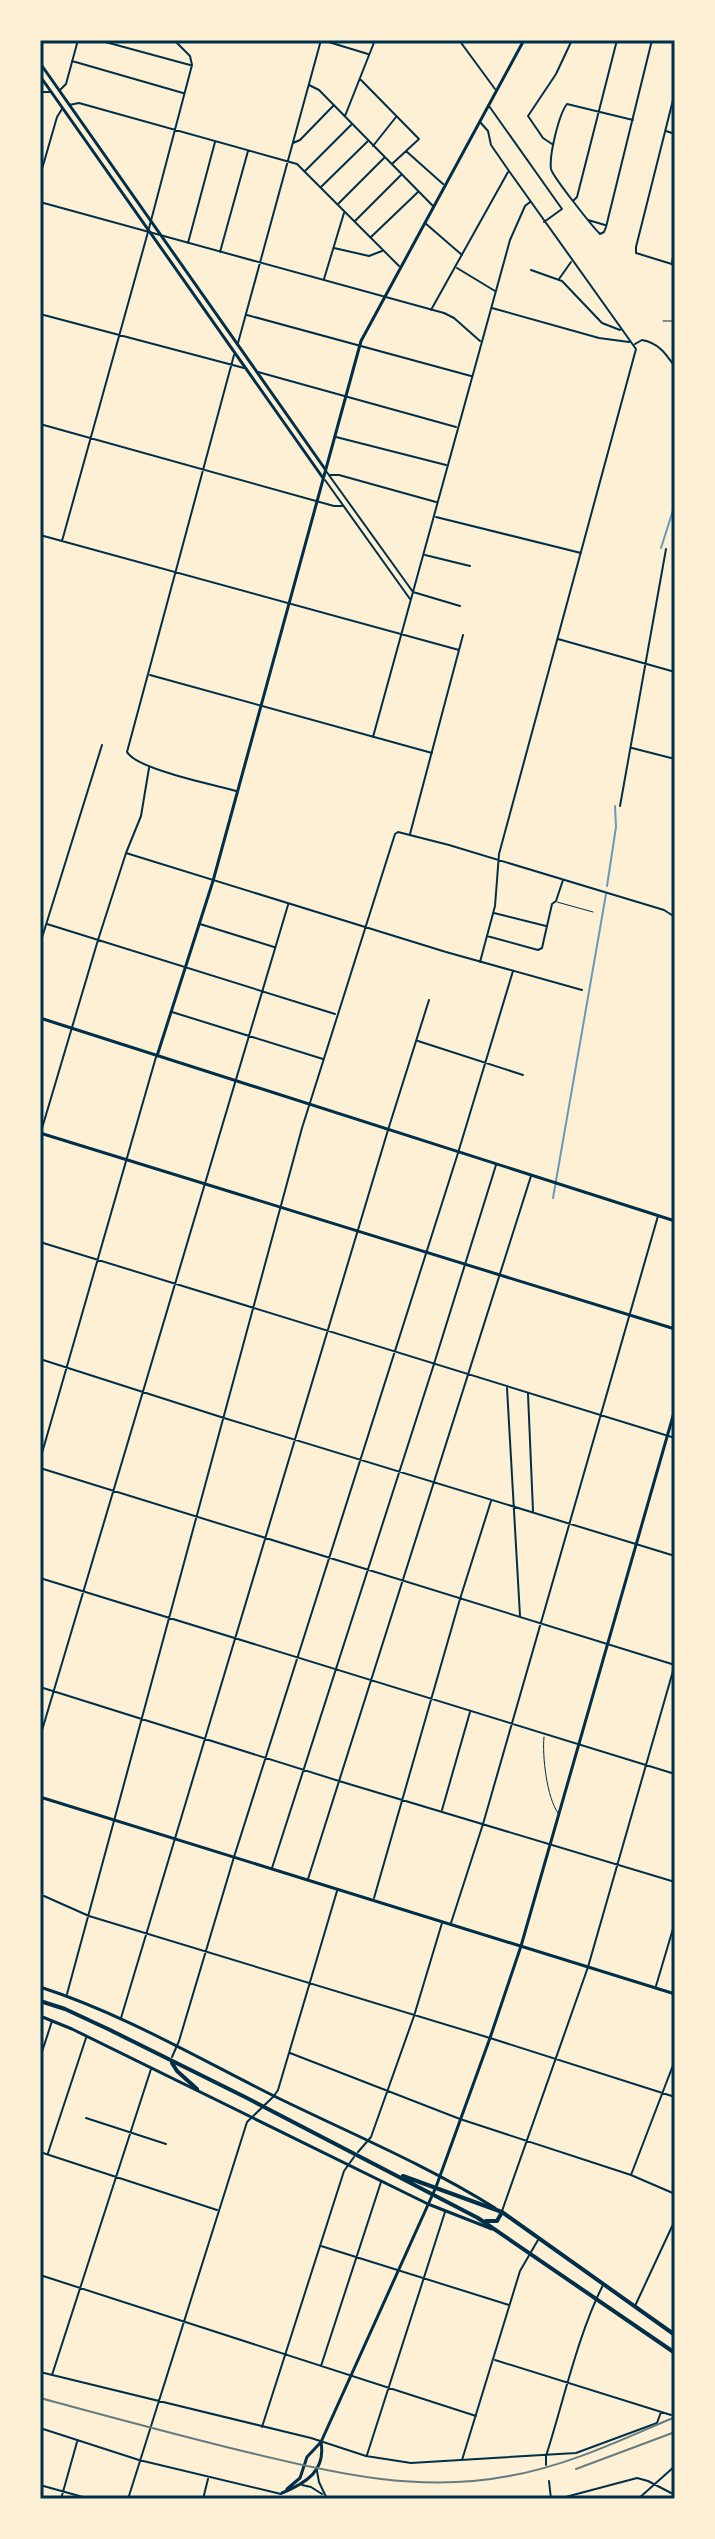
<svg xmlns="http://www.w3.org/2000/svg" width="715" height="2539" font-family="'Alegreya Sans',sans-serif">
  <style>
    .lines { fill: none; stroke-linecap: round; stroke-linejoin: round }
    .stream { stroke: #669bbc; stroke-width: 2 }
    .service { stroke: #003049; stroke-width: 1 }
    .pedestrian { stroke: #003049; stroke-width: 2 }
    .minor { stroke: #003049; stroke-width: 2 }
    .tertiary { stroke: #003049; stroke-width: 3 }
    .secondary { stroke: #003049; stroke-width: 3 }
    .primary { stroke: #003049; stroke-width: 4 }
    .rail { stroke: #657d81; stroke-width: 2 }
    .neatline { fill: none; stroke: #003049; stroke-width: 3 }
  </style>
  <rect width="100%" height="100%" fill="#fdf0d5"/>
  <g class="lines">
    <!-- stream -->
    <path class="stream" d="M661,548L675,504
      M607,886L616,827L615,806
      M553,1198L606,894"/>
    <!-- service -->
    <path class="service" d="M663,321H675
      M557,902L593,912
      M544,1737C542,1756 547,1798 558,1813"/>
    <!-- pedestrian -->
    <path class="pedestrian" d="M635,2306L675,2220"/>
    <!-- minor -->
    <path class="minor" d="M98,40L190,65
      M322,40L368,54
      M459,40L495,89
      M72,61L183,93
      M361,80L419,139L392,164
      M309,85L319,90L433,206
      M60,90L66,84L78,40
      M40,92H50
      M675,92L636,247V253L675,265
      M69,105L79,103L297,164L399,266
      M489,106L562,209L544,222
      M345,116L375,40
      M633,120L567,104C559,114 549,155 551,169C553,177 592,226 600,234L604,232L606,227L652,40
      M666,131L675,134
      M293,143L300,140L334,105
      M552,144L543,138L528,116L556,74L572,40
      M373,146L396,117
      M406,151L443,184
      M305,171L351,125
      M40,176L57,117L62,109
      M321,187L368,141
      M574,200L577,197L617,40
      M40,202L444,313L454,318L480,341
      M338,204L384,158
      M588,220L605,225
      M355,221L401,175
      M425,223L462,255
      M371,237L418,192
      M188,243L215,142
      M334,248L369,256L382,251
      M220,252L248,151
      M672,262L675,248
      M457,268L495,291
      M531,270L562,281L602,323L620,330
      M324,279L344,213
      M559,279L571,262
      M492,308L599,338L629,342
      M431,310L508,172
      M40,314L244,368
      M247,315L471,376
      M238,343L321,40
      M635,344L642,340C659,343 666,354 675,367
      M234,355L127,752C136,769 215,785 236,791
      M258,372L456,427
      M40,424L334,506H342
      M336,437L446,465
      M326,471L413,592L460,606
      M330,475H339L436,502
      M325,480L410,599
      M436,517L581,553
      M40,535L459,650
      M62,541L148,232L192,65L190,56L174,40
      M425,555L470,566
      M558,639L675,672
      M150,675L432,753
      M373,737L510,240L525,206L530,202
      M632,748L675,759
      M620,806L666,549
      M410,834L463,635
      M126,853L446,952L582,990
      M675,899L673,915L675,924
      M494,913L546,926
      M47,924L335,1014
      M200,924L274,947
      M487,936L538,950L542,948L552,904L556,901L563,880
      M40,944L102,745
      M480,962L495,906L499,854L636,349L509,171L491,145L488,131L480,122
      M172,1012L323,1059
      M418,1041L523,1075
      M40,1135L98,940L126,853L141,816L149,768
      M40,1242L675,1438
      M40,1359L224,1418L675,1556
      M507,1388L520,1616
      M528,1394L533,1511
      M40,1460L156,1057
      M40,1468L675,1665
      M40,1578L675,1774
      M40,1687L339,1781L675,1882
      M40,1737L288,905
      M442,1810L470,1712
      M272,1868L434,1364L496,1165
      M308,1879L531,1176
      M44,1896L89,1916L490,2038L675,2097
      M374,1898L460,1599L491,1501
      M451,1923L483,1824L658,1216
      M656,1986L675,1922
      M67,1994L302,1128L395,834L398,832L449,845L664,910L675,917
      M121,2018L388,1130L429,1000
      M290,2053L460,2119L631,2175L675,2194
      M172,2057L179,2041L234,1857L458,1153L513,971
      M40,2058L52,2021
      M86,2118L166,2144
      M40,2152L217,2210
      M358,2152L371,2137L414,2016L442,1923
      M48,2153L86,2038
      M631,2175L675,2060
      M502,2211L588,1967L675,1664
      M321,2246L509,2305
      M40,2275L476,2416
      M495,2360L671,2415
      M321,2366L381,2182
      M40,2372L311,2438L366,2456L411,2463L576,2453L657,2423L661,2412
      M52,2375L151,2069
      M262,2427L344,2171L354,2157
      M40,2428L139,2460L281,2494
      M367,2455L445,2212
      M462,2460L520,2271L538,2240
      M546,2465V2456C563,2403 578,2334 603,2285
      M317,2471L319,2482L327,2499
      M549,2481L551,2499
      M40,2485L90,2499
      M302,2485L311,2487L322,2494
      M61,2499L77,2442
      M128,2499L247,2122L274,2096L278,2090L337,1891
      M203,2499L208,2479
      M558,2499L637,2478L648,2481L675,2495
      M638,2499L675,2466"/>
    <!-- tertiary -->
    <path class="tertiary" d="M671,40L675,41
      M40,63L325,469
      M40,76L323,478
      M40,1018L675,1221
      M157,1056L213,881L361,341L524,40
      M40,1133L675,1329
      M40,1797L675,1994
      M40,1987C121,2013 196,2057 272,2095C347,2132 425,2164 495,2208
      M40,2016L72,2029L428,2204L492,2229"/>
    <!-- secondary -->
    <path class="secondary" d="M287,2489L300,2478L307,2457L321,2442
      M282,2493C306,2483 326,2471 321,2442L436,2187L490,2038L521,1946L675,1409"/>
    <!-- primary -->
    <path class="primary" d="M40,2001L65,2009L108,2029L247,2098L478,2218L675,2353
      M172,2063L177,2071L197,2089
      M403,2176L502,2212L675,2335
      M486,2221H497L502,2212"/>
    <!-- rail -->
    <path class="rail" d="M40,2398C111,2417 180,2436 251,2453C337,2474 421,2493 509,2476C567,2466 621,2440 675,2417
      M576,2469L675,2432"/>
  </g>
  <!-- border -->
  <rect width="715" height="2539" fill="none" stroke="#fdf0d5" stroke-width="84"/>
  <rect x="42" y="42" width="631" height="2455" class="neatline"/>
</svg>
